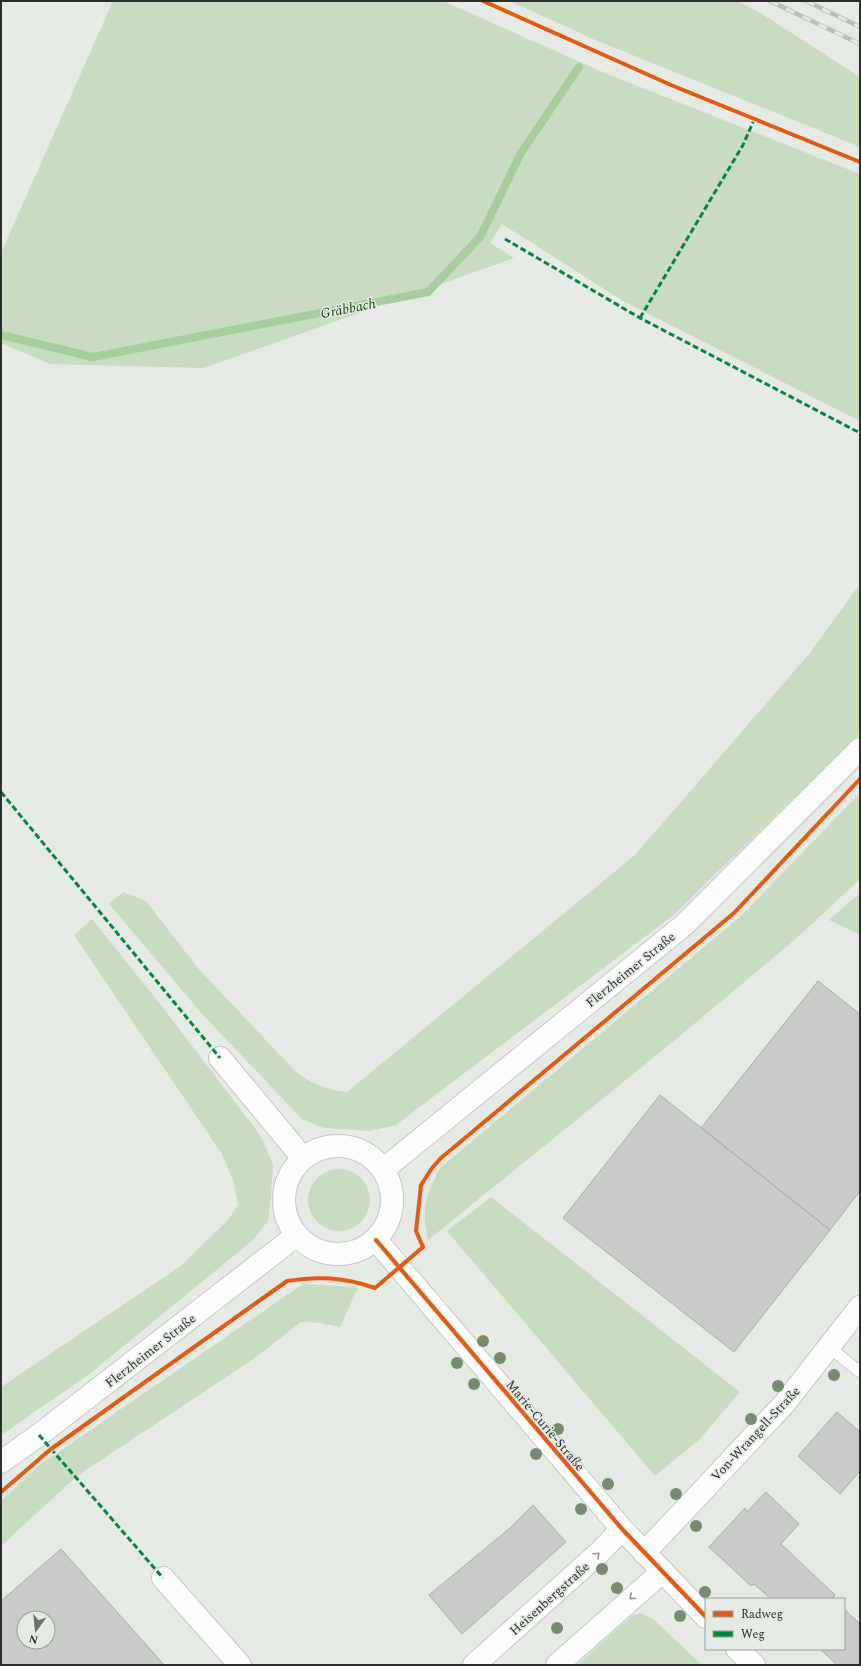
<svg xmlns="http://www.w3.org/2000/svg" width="861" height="1666" font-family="Spectral,serif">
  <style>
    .green { fill: #c7dcc1 }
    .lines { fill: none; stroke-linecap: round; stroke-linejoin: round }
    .stream { stroke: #a6cd9c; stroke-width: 8 }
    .building { fill: #c8cbc7; stroke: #abaeaa; fill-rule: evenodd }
    .lane-casing { stroke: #c5c8c4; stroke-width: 13 }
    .street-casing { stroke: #c5c8c4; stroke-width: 24 }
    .secondary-casing { stroke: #c5c8c4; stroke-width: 24 }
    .lane { stroke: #fbfcfb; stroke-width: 11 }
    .street { stroke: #fbfcfb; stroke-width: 22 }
    .secondary { stroke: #fbfcfb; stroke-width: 22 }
    .rail-casing { stroke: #bcbdbb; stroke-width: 4.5 }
    .rail { stroke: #e5ebe4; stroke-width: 3; stroke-dasharray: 9; stroke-linecap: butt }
    .quiet { stroke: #00873e; stroke-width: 3; stroke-dasharray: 6 3; stroke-linecap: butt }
    .cycleway-casing { stroke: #e5ebe4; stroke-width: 6 }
    .cycleway { stroke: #e8590c; stroke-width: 4 }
    .tree { fill: #768b70 }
    .oneway { stroke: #949593 }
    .labels { text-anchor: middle; stroke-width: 3; stroke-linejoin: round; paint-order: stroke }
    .street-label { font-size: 13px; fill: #2c2e2b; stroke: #e5ebe4 }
    .water-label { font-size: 14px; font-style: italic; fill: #113406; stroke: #e5ebe4 }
  </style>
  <rect width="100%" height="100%" fill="#e6eae5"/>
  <!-- green -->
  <path class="green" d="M113,1H443L605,73L860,174V421L623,301L502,224L490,243L514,258L204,368L50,364L1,343V253Z
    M510,1H737L759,12L860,77V147L593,39Z
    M860,584V733L675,914L396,1125L370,1131L324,1128L302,1119L203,1015L109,904L123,892L146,901L198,968L294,1070C310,1083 326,1090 347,1092L635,855L809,654Z
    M860,793V879L798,937L669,1045L428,1240C421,1207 425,1197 440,1168L740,917Z
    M860,893V935L829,920Z
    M92,919L161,1005L260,1135L273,1164L271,1197L268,1221L253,1240L87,1376L1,1435V1387L182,1265L228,1220L238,1205L234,1183L222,1154L74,935Z
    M308 1200a31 31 0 1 1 62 0a31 31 0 1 1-62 0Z
    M491,1197L740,1392L700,1439L655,1476L447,1231Z
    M303,1284L358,1287L340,1327L320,1323L301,1322L252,1360L77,1476L1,1546V1501L38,1466Z
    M641,1613L653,1619L702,1665H577L633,1615Z"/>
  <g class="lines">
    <!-- stream -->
    <path class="stream" d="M1,335L93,357L428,292L480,237L521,153L579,67"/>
  </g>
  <!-- building -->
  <path class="building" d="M818,981L860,1014V1191L830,1230L701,1128Z
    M660,1095L830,1230L734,1352L563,1218Z
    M837,1412L860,1432V1471L840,1494L798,1456Z
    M766,1492L799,1524L781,1544L835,1595L832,1599H771L754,1584L751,1586L709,1547L745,1508L747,1512Z
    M533,1505L566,1542L462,1634L429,1595L510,1528Z
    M61,1549L158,1658L164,1665H1V1601ZM24,1618H48V1642H24Z
    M844,1609L860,1624V1665H837L820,1649H844Z"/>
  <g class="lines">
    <defs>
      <path id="lane" d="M830,1348L860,1372"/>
      <path id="street" d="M220,1058L303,1158
        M376,1240L622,1529L706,1617
        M644,1553L785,1403L860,1307
        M163,1578L240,1665
        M737,1649L754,1665
        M474,1665L600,1552L622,1529
        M557,1665L662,1572"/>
      <path id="secondary" d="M284 1200a54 54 0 1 1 108 0a54 54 0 1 1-108 0Z
        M384,1169L684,925L860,749
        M1,1462L39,1435L297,1235"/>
    </defs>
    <!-- lane casing -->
    <use href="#lane" class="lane-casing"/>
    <!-- street casing -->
    <use href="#street" class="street-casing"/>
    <!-- secondary casing -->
    <use href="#secondary" class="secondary-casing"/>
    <!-- lane -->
    <use href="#lane" class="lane"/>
    <!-- street -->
    <use href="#street" class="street"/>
    <!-- secondary -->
    <use href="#secondary" class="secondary"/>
    <defs>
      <path id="rail" d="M770,1L860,44
        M806,1L860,27"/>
    </defs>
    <!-- rail casing -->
    <use href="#rail" class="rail-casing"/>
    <!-- rail -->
    <use href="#rail" class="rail"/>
    <!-- quiet -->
    <path class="quiet" d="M505,239L640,318L860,433
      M640,318L743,145L754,120
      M1,792L220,1058
      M39,1435L163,1578"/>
    <defs>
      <path id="cycleway" d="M483,1L671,85L860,162
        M376,1240L622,1529L706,1617
        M1,1492L51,1449L287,1281C318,1276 344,1277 375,1288L423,1247L416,1231L421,1185L432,1168L441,1158L734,913L860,779"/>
    </defs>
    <!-- cycleway casing -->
    <use href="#cycleway" class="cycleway-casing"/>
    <!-- cycleway -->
    <use href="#cycleway" class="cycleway"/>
  </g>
  <!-- trees -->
  <g class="tree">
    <circle cx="483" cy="1341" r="6"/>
    <circle cx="500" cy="1358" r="6"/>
    <circle cx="457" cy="1363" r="6"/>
    <circle cx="834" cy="1375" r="6"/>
    <circle cx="474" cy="1384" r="6"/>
    <circle cx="778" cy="1386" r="6"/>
    <circle cx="751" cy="1419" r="6"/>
    <circle cx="558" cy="1429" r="6"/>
    <circle cx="536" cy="1454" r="6"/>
    <circle cx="608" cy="1484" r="6"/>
    <circle cx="676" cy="1494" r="6"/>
    <circle cx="581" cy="1509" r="6"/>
    <circle cx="696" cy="1526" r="6"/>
    <circle cx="602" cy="1569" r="6"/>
    <circle cx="617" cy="1588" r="6"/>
    <circle cx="705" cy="1592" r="6"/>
    <circle cx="680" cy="1616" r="6"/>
    <circle cx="557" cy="1628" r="6"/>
  </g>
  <!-- one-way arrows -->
  <defs><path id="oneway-chevron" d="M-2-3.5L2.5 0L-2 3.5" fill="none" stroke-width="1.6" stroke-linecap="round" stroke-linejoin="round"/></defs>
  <g class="oneway">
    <use href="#oneway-chevron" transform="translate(597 1555) rotate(-43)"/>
    <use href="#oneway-chevron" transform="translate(632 1597) rotate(138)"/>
  </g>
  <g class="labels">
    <!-- street labels -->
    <g class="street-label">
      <text transform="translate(630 969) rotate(-39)" y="5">Flerzheimer Straße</text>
      <text transform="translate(150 1350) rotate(-38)" y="5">Flerzheimer Straße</text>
      <text transform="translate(546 1425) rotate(50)" y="5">Marie-Curie-Straße</text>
      <text transform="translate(755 1433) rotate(-47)" y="5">Von-Wrangell-Straße</text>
      <text transform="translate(549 1598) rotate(-42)" y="5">Heisenbergstraße</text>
    </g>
    <!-- water labels -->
    <g class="water-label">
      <text transform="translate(348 308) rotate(-11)" y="5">Gräbbach</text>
    </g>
  </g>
  <!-- border -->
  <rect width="861" height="1666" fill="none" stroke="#2c2e2b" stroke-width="4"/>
  <!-- legend -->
  <rect x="705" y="1598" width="140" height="52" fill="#e5ebe4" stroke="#9b9f9a"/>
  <rect x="713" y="1611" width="20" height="6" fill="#e8590c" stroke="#9b9f9a"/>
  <text x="741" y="1618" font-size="12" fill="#2c2e2b">Radweg</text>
  <rect x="713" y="1631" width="20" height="6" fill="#00873e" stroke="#9b9f9a"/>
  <text x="741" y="1638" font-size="12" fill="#2c2e2b">Weg</text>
  <!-- north arrow -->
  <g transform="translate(36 1630) rotate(195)"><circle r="19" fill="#e5ebe4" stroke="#9b9f9a"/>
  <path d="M0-3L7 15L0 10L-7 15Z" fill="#6d706c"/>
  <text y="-6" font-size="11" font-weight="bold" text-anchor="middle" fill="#2c2e2b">N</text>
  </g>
</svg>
